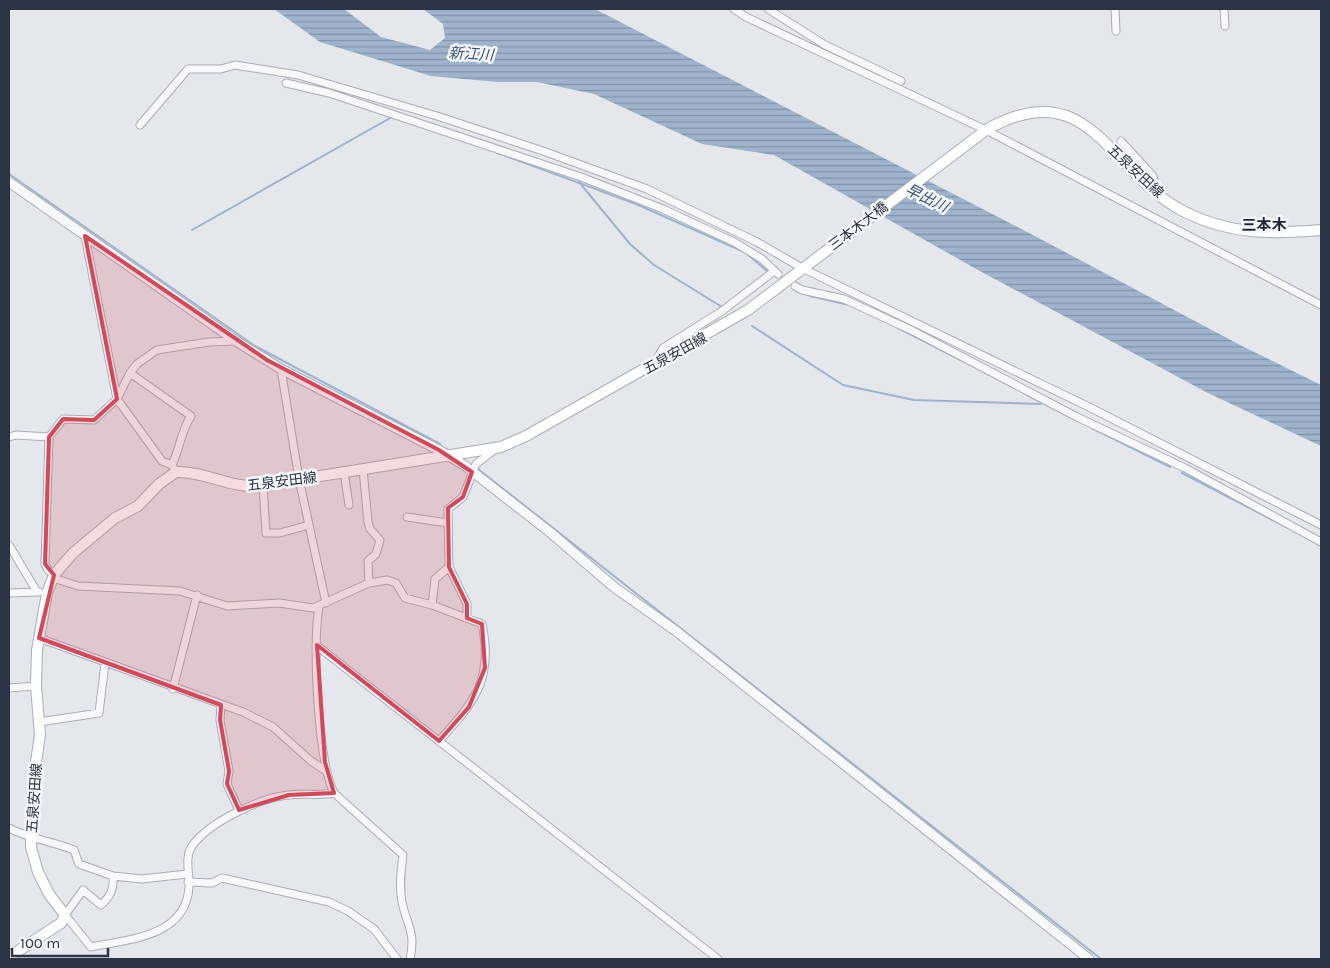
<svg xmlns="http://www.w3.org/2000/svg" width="1330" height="968" font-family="Karla,'Noto Sans JP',sans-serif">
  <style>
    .water { fill: url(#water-rules) }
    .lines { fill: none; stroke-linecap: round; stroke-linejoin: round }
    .stream { stroke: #9fb4cc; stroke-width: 2 }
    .minor-casing { stroke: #a9aeb7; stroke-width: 9 }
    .tertiary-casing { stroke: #a9aeb7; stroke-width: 11 }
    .secondary-casing { stroke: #a9aeb7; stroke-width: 12 }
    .minor { stroke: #f7f8fa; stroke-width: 7 }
    .tertiary { stroke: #f7f8fa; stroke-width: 9 }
    .secondary { stroke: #fff; stroke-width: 10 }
    .marked { fill: #d1495b; fill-opacity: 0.2; stroke: #d1495b; stroke-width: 4; stroke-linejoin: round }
    .labels { text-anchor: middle; stroke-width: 5; stroke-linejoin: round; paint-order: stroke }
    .street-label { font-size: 14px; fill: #2b3445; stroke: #f4f6f9 }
    .water-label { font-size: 15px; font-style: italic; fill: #34527a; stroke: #f4f6f9 }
    .neighbourhood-label { font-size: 15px; font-weight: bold; fill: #1d2536; stroke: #f4f6f9 }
  </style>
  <defs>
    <pattern id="water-rules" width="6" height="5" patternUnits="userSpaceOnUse" patternTransform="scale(1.25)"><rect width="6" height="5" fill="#9fb4cc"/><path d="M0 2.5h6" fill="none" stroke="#8293a7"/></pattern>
  </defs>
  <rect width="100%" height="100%" fill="#e4e7ec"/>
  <!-- water -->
  <path class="water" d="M274,9H344L381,37L430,50L445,38L443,24L423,9H595L1031,234L1242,346L1321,385V446L1208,393L978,270L774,155L702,144L594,94L537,82H497L431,76L320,42Z"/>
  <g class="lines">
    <!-- stream -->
    <path class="stream" d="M498,153L636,204L742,251
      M9,174L255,346L440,444
      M579,182L630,244L654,265L722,307
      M192,230L392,117
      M746,253L767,271
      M810,296L849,305
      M752,326L843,385L914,400L1041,404
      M898,328L963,361
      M1027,395L1063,413
      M1092,428L1170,467
      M478,469L1101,959
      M1182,473L1288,528
      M1305,537L1321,546"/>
    <defs>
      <path id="minor" d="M734,9L746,17L986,130L1321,305
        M768,9L825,45L901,81
        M1115,9L1116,31
        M1224,9L1225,26
        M286,83L329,93L581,177L663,209L734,242L762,259L778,274
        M140,125L188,69H221L235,65L298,75L437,116L543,151L647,189L757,242L802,268L1089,407L1321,525
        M1121,141L1153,176L1157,193
        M85,236L117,399L162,461L172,465L176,472
        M795,286L802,290L844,299L913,331L1077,417L1185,468L1321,542
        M656,361L663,348L722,311L773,272
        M281,369L299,479L326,603
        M130,373L191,416C181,431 180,448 172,465
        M9,437L16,435L49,437L63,419L94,420L117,399L130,373L137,364L157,350L209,342L236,341
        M49,437L45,564L48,570L54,575
        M363,469L368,522L370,529L380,540L376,554L368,561L369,583
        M344,472L349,505
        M263,485L266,533H280L309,525
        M407,517L448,523
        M9,545L37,592
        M449,567L467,604V618
        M53,578L78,586L180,591L227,606L279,603L313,608L369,583L387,580L396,583L405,598L432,605L482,624C494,680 474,702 439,741
        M9,593L39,592
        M432,605L435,579L449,567L448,509L463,497L476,464L497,448
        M319,607C312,644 318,761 334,793L403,855C401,870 399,886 402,902C407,926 416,932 410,959
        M39,638L243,712L273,727L311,761L326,771
        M316,645L718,959
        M9,688L36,686
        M173,689L197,595
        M221,705L220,720L229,771L227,784L239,810
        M39,722L99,713L105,663
        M9,828C29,839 52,841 74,850L79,864L113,876L142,879L187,874
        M113,876C114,889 111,896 101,905L83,890L65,915L91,947C129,939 186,937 189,887C190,874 184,858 192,846C209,822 260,798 288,795C304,793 319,796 334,793
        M188,882L212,883L222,878L329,902L348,911L374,929L397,959"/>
      <path id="tertiary" d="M9,182L236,341L281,369L439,450L464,465L551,533L614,587L676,631L1089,959"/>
      <path id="secondary" d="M9,957L61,923L65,915L49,894L38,872L31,847L33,782L40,735L36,686L37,650L47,593L54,575L73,553L115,518L138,506L159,484L176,472C204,471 230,488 258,486L501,447L526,436L748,310L986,130C1090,70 1109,174 1185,212C1230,235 1273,234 1321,230"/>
    </defs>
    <!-- minor casing -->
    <use href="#minor" class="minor-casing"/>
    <!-- tertiary casing -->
    <use href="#tertiary" class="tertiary-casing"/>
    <!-- secondary casing -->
    <use href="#secondary" class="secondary-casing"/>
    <!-- minor -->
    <use href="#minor" class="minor"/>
    <!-- tertiary -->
    <use href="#tertiary" class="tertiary"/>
    <!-- secondary -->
    <use href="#secondary" class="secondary"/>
  </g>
  <!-- marked area -->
  <path class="marked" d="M85,236L267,360L439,450L472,472L463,497L448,508L449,567L467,604V618L482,624L485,668L469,707L439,741L317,645L325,762L334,793L289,795L239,810L227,784L229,771L220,720L221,705L39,638L54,575L45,564L49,437L63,419L94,420L117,399Z"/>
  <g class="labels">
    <!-- street labels -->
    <g class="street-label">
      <text transform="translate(1136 171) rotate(43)" y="5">五泉安田線</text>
      <text transform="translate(858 226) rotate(-37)" y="5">三本木大橋</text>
      <text transform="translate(675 353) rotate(-29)" y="5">五泉安田線</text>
      <text transform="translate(282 481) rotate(-7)" y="5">五泉安田線</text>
      <text transform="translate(34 798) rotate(-86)" y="5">五泉安田線</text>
    </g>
    <!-- water labels -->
    <g class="water-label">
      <text transform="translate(471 54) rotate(3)" y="5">新江川</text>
      <text transform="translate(927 198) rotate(26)" y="5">早出川</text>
    </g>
    <!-- neighbourhood labels -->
    <g class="neighbourhood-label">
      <text x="1264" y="230">三本木</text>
    </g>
  </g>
  <!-- border -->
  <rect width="1330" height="968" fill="none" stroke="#2b3445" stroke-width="20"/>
  <!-- scale -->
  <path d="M12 948v8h96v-8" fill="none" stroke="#2b3445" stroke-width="2.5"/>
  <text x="20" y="948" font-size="15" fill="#2b3445" stroke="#f4f6f9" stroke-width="4" paint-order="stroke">100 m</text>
</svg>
